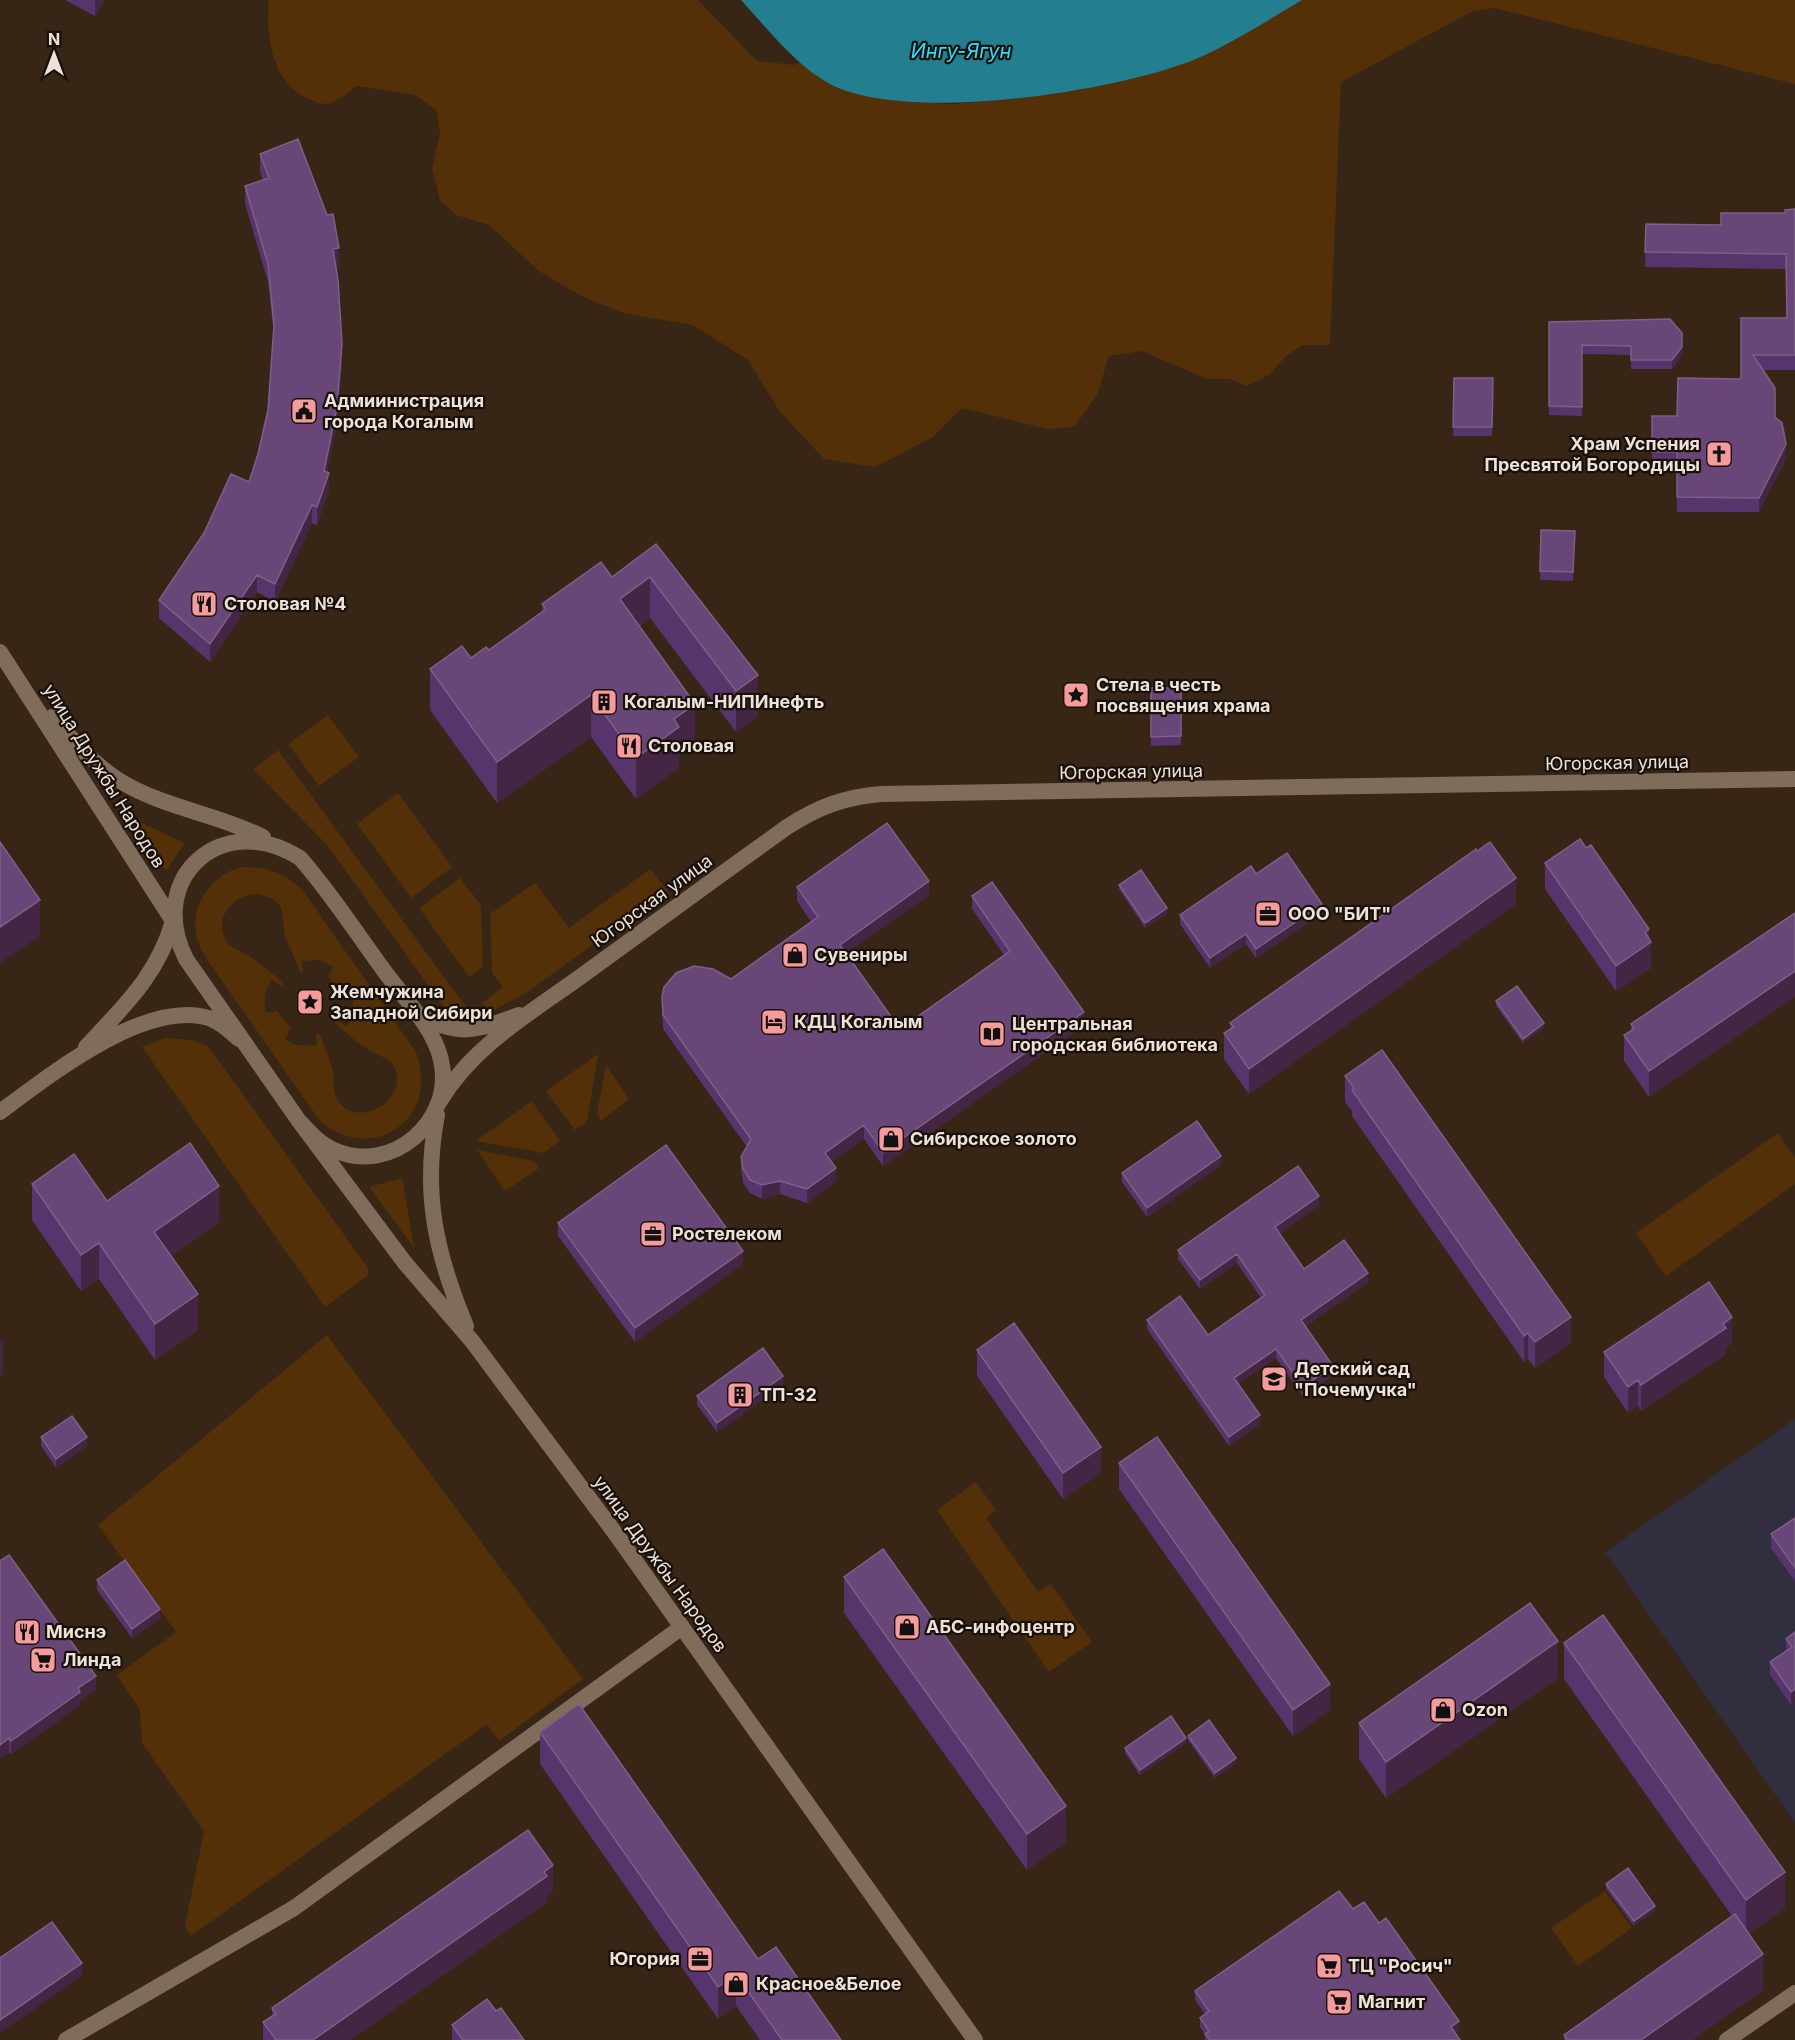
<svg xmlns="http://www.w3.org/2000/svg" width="1795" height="2040" font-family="Inter,sans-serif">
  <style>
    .commercial { fill: #312e3f }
    .green { fill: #543009; fill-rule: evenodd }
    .water { fill: #237f90 }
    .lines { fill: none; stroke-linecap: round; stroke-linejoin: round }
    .minor { stroke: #806c5a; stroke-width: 16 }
    .tertiary { stroke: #806c5a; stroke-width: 16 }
    .secondary { stroke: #806c5a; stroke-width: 16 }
    .wall { fill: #57346c }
    .shaded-wall { fill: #442644 }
    .building { fill: #684778; stroke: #7d5f87; stroke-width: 1.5 }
    .labels { text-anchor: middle; stroke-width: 4.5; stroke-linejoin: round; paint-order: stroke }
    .poi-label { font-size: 18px; font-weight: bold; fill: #eee2d8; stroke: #18100a; text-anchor: start }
    .street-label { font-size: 18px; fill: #eee2d8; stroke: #18100a }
    .water-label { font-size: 20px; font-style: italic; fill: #2fdefd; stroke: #18100a }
  </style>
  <rect width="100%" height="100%" fill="#372515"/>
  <!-- commercial -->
  <path class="commercial" d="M1795,1419V1823L1605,1552Z"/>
  <!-- green -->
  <path class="green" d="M269,0H698L757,61L794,65L800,62L829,83L849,91L902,101L951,104L1016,99L1154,73L1192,60L1302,0H1795V84L1494,8L1473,11L1341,82L1330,345H1303L1286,356L1269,375L1247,386L1230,379H1207L1142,351L1109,356L1097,395L1074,427L1047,429L962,408L933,437L875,467L824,459L780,412L748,360L693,325L623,313L581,296L539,271L489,225L456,215L440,200L432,169L440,133L436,110L415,95L357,86C347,93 337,103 324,104C318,104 312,100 307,98C272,83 265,34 269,0Z
    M328,715L359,757L319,786L288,744Z
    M278,750L474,1018L459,1017L446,1010L327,845L253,769Z
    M398,793L452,867L411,898L357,824Z
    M129,817L185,843L166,871Z
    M244,867C268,867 287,873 304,892L416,1052C441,1118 373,1166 320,1121L208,961C204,954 199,947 197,939C188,907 212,872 244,867ZM259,894L273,899L281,907L285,936L300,972H303L302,961L320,960L333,967L328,976L341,994L352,992C354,1004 353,1016 347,1026L337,1020L335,1023C346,1033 357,1043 371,1051C377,1055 386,1057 391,1062C417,1095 357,1134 337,1099C333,1092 334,1080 333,1072C330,1058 324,1046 319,1033L316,1034L317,1046L295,1045L285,1039L291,1028L277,1011L266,1013C264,1001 264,989 272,980L282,986L284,983L253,958L229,945C211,921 231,894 259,894Z
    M650,869L667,890L529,991L489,1013L482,1003L503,987L492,973L490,914L535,883L569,928Z
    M460,878L481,905L483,967L469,977L419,908Z
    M165,1038L191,1040L208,1046L368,1268V1275L325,1307L142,1047Z
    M598,1054L587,1122L575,1130L546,1091Z
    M606,1065L629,1099L601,1121L597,1114Z
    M532,1101L560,1141L543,1153L475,1141Z
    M1778,1133L1795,1158V1184L1666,1276L1636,1233Z
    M477,1150L534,1161L539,1168L505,1191Z
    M402,1178L414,1246V1248L369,1187Z
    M327,1335L583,1679L499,1741L487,1724L191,1936L185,1926L204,1831L142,1743L140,1710L117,1675L176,1632L98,1525Z
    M976,1482L996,1510L986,1518L1038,1592L1051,1584L1092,1642L1049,1672L937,1510Z
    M1605,1891L1632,1928L1578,1966L1551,1928Z"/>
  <!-- water -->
  <path class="water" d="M741,0H1302C1266,21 1230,45 1191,61C1111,92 907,124 830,84C795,65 767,28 741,0Z"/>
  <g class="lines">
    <!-- minor -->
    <path class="minor" d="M66,2040L294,1908L682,1627
      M1727,2040L1795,1993"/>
    <!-- tertiary -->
    <path class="tertiary" d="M416,1013C457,1038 476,1031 519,1015
      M86,1047C123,1007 158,975 173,921
      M440,1101C474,1044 534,1011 587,972C653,924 720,875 787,827C818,807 844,797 881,794L1795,779
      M0,1112C49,1076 141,1002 205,1017C218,1020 229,1030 239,1039"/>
    <!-- secondary -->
    <path class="secondary" d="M0,652L173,921
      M52,717C72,739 95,766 120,781C164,808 218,814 263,837
      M437,1115C422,1193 436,1254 466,1326
      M299,1121C309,1132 320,1144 334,1150C392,1176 455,1120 441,1060C434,1028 404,998 385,972C357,934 331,893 300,858C223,809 145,877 186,959L299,1121L405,1263L472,1341L618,1537L975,2040"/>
  </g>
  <!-- wall -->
  <path class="wall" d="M65,0H105L95,16Z
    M260,154L339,266H335L342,361L337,424L327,472L329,490L317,525L312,523L275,602L257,592L210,662L159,618V600L249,482L258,454L268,410L274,335L268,282L245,204V186L263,180L260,172Z
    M1795,209V370H1763L1786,459L1759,512H1677V467H1652V416H1677L1741,379V318H1787L1786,269L1645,267L1646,224L1721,225L1785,213Z
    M1549,322L1682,356L1672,369H1631V355L1582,354V416L1549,415Z
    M1454,378H1493L1492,436H1453Z
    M1541,530L1575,531L1573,581L1540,580Z
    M656,544L758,716L736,732L650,618L640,626L695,745L679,756V768L636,799L591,737L497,803L430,710V669L471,658L489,650L542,612V604L612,577Z
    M1151,688H1181V745L1151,746Z
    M1545,863L1649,939L1651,968L1616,991L1545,889Z
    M1256,874L1322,913L1256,958L1246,944L1210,968L1180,924V915Z
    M1119,885L1167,913L1145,928L1119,889Z
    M797,887L929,895L846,953L900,1029L1004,955L972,909V896L1084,1025L883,1166L864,1139L831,1162L836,1181L807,1203L780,1194L762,1199L750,1193L743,1183L741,1170V1157L747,1147L663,1029L662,1010V996L731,979L811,922L797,901Z
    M1516,904L1249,1094L1224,1059V1033L1230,1029V1023Z
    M1795,913L1649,1097L1624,1061V1035L1631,1031V1024Z
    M1496,1001L1544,1028L1523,1043L1496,1006Z
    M1345,1076L1571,1343L1535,1368L1528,1359L1524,1362L1352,1116V1111L1345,1102Z
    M1221,1165L1147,1217L1122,1182V1173Z
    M32,1184L107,1201L219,1222L171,1256L198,1330L155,1360L99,1279L81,1291L32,1220Z
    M1319,1205L1279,1234L1304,1269L1368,1282L1306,1326L1333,1375L1303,1396L1276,1358L1238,1384L1260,1424L1229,1446L1147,1329V1320L1208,1335L1261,1298L1237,1263L1200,1289L1178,1259V1250Z
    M558,1223L743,1264L635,1342L558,1236Z
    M1732,1343L1726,1347V1354L1641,1411L1638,1406L1628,1413L1604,1377V1352Z
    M977,1350L1101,1473L1063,1499L977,1376Z
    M783,1385L717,1432L697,1405V1396Z
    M41,1437L87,1446L56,1468L41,1446Z
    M1119,1463L1330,1710L1293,1736L1119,1489Z
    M1795,1518V1581L1771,1548V1534Z
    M0,1561L96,1689L80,1701V1705L11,1754L9,1752L0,1758Z
    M844,1577L1066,1842L1027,1870L844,1613Z
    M97,1580L160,1618L132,1638L97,1590Z
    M1795,1632V1703L1791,1705L1770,1675V1662L1786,1651V1639Z
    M1564,1643L1785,1908L1749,1934L1763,1990L1692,2040H1564V2035L1732,1916L1564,1679Z
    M1558,1678L1386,1798L1359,1759V1723Z
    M540,1732L758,1959L841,2040H760L736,2006L718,2019L540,1764Z
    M1188,1736L1236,1762L1215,1778L1188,1740Z
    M1186,1743L1140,1775L1125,1753V1748Z
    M1606,1884L1655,1910L1634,1926L1606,1889Z
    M553,1891L547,1895V1902L350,2040H263V2022L272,2016V2008Z
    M1353,1909L1379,1923L1459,2030L1455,2033L1460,2040H1205V2035L1200,2027V2018L1205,2014L1195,2000V1991Z
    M496,2011L524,2040H452V2025Z"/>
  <!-- shaded-wall -->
  <path class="shaded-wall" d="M95,0H105L95,16Z
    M339,248V266L333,267V249Z
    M342,343V361L337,424L324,488L329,473V490L317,525V507L324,471Z
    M1682,347V356L1672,369V360Z
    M1786,444V459L1759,512V498Z
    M312,505V523L275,602V584Z
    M257,575V592L210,662V644Z
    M650,577V618L620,640V599Z
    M758,675V716L736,732V691Z
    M591,695V737L497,803V762Z
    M695,704V745L679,756V768L636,799V758L674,719Z
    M1516,878V904L1249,1094V1069Z
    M929,881V895L840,958V945Z
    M40,900V936L0,963V927Z
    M1322,904V913L1256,958V949Z
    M1167,908V913L1145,928V923Z
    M1649,929V943L1651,942V968L1616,991V966L1645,932Z
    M1246,934V944L1210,968V958Z
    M1795,971V997L1649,1097V1071Z
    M1084,1012V1025L883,1166V1152Z
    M1544,1023V1028L1523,1043V1039Z
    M864,1125V1139L825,1166V1153Z
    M1221,1156V1165L1147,1217V1208Z
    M836,1168V1181L807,1203V1189Z
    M780,1181V1194L762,1199V1185Z
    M219,1186V1222L154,1268V1232Z
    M1319,1196V1205L1275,1237V1227Z
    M99,1243V1279L81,1291V1255Z
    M743,1251V1264L635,1342V1328Z
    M1237,1254V1263L1200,1289V1280Z
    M1368,1273V1282L1301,1329V1320Z
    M198,1294V1330L155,1360V1324Z
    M1571,1317V1343L1535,1368V1342Z
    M1732,1317V1343L1726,1347V1354L1641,1411V1385Z
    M1528,1333V1359L1524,1362V1336Z
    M3,1338V1374L0,1376V1340Z
    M1276,1349V1358L1234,1387V1378Z
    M1333,1366V1375L1303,1396V1387Z
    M783,1376V1385L717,1432V1423Z
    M1638,1380V1406L1628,1413V1387Z
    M1260,1415V1424L1229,1446V1437Z
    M87,1437V1446L56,1468V1459Z
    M1101,1447V1473L1063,1499V1473Z
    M160,1609V1618L132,1638V1629Z
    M1558,1641V1678L1386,1798V1762Z
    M96,1676V1689L80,1701V1705L11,1754V1741Z
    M1330,1684V1710L1293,1736V1710Z
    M1795,1689V1703L1791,1705V1692Z
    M9,1738V1752L0,1758V1745Z
    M1186,1738V1743L1140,1775V1770Z
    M1236,1758V1762L1215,1778V1773Z
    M1066,1806V1842L1027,1870V1834Z
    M553,1865V1891L547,1895V1902L350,2040H313Z
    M1785,1872V1908L1746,1936V1900Z
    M1655,1906V1910L1634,1926V1921Z
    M1763,1954V1990L1692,2040H1641Z
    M82,1963V1976L0,2033V2020Z
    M736,1974V2006L718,2019V1987Z
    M1459,2021V2030L1451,2036V2027Z"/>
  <!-- building -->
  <path class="building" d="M298,139L327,215L333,214L339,248L333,249L338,280L342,343L337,407L324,471L329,473L317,507L312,505L275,584L257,575L210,644L159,600L204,533L231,474L249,482L258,454L268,410L274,325L268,264L245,186L269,178L260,154Z
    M1795,209V355H1753L1775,388V417L1782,423L1786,444L1759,498L1677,497V452H1652V416H1677L1678,378L1741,379V318H1787L1786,254L1645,252L1646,224L1721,225V213H1785V210Z
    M1670,319L1682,333V347L1672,360H1631V346L1582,345V407L1549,406V322Z
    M1454,378H1493L1492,427H1453Z
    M1541,530L1575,531L1573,572L1540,571Z
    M656,544L758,675L736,691L650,577L620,599L695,704L674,719L679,727L636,758L591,695L497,762L430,669L462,646L471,658L486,647L489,650L546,609L542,604L601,562L612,577Z
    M1151,688H1181V736L1151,737Z
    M887,823L929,881L840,945L900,1029L1010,951L972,896L992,882L1084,1012L883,1152L864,1125L825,1153L836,1168L807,1189L780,1181L762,1185L750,1180L743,1169L741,1157L751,1139L663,1015L662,996L664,987L676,973L694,966L713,969L731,979L818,917L797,887Z
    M1580,839L1586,848L1591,845L1649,929L1645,932L1651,942L1616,966L1545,863Z
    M0,842L40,900L0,927Z
    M1490,842L1516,878L1249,1069L1224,1033L1234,1027L1230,1023L1476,849L1477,851Z
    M1287,853L1322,904L1256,949L1246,934L1210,958L1180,915L1251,866L1256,874Z
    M1141,870L1167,908L1145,923L1119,885Z
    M1795,913V971L1649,1071L1624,1035L1634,1029L1631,1024Z
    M1517,986L1544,1023L1523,1039L1496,1001Z
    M1382,1050L1571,1317L1535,1342L1528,1333L1524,1336L1352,1090L1354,1088L1345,1076Z
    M1197,1121L1221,1156L1147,1208L1122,1173Z
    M190,1143L219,1186L154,1232L198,1294L155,1324L99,1243L81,1255L32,1184L74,1154L107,1201Z
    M666,1145L743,1251L635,1328L558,1223Z
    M1298,1166L1319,1196L1275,1227L1304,1269L1344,1240L1368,1273L1301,1320L1333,1366L1303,1387L1276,1349L1234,1378L1260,1415L1229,1437L1147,1320L1180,1296L1208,1335L1265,1295L1237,1254L1200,1280L1178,1250Z
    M1709,1282L1732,1317L1723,1324L1726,1328L1641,1385L1638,1380L1628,1387L1604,1352Z
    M1014,1323L1101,1447L1063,1473L977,1350Z
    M763,1348L783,1376L717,1423L697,1396Z
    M72,1416L87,1437L56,1459L41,1437Z
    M1157,1437L1330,1684L1293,1710L1119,1463Z
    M1795,1518V1568L1771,1534Z
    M883,1549L1066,1806L1027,1834L844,1577Z
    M9,1555L96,1676L78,1688L80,1692L11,1741L9,1738L0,1745V1561Z
    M125,1560L160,1609L132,1629L97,1580Z
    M1530,1603L1558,1641L1386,1762L1359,1723Z
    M1603,1615L1785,1872L1746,1900L1564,1643Z
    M1795,1632V1689L1791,1692L1770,1662L1792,1647L1786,1639Z
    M579,1704L758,1959L776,1947L841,2040H782L736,1974L718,1987L540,1732Z
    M1171,1716L1186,1738L1140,1770L1125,1748Z
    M1209,1720L1236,1758L1215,1773L1188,1736Z
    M528,1830L553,1865L544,1872L547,1876L313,2040H276L263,2022L276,2014L272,2008Z
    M1628,1868L1655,1906L1634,1921L1606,1884Z
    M1339,1891L1353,1909L1364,1902L1379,1923L1386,1918L1459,2021L1451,2027L1460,2040H1210L1205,2034L1209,2031L1200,2018L1209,2011L1195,1991Z
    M1735,1914L1763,1954L1641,2040H1567L1564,2035Z
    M52,1922L82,1963L0,2020V1958Z
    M487,1999L496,2011L501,2008L524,2040H463L452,2025Z"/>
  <!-- icons -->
  <defs>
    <symbol id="civic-square" viewBox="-11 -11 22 22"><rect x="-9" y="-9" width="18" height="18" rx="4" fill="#f59b9b" stroke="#18100a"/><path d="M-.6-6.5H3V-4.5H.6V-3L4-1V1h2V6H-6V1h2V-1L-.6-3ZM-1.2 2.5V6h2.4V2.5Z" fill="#111"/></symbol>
    <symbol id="church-square" viewBox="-11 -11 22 22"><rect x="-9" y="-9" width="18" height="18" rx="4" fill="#f59b9b" stroke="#18100a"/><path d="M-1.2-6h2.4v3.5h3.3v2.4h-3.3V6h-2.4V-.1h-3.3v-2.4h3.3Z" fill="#111"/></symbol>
    <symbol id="restaurant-square" viewBox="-11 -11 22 22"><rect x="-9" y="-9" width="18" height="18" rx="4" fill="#f59b9b" stroke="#18100a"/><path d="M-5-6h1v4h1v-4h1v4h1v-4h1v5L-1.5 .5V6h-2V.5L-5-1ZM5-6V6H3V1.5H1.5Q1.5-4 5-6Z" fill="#111"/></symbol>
    <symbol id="sight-square" viewBox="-11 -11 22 22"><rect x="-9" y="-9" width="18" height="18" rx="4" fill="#f59b9b" stroke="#18100a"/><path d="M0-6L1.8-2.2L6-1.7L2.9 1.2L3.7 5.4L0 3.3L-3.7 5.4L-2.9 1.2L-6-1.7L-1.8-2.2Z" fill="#111"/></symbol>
    <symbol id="building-square" viewBox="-11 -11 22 22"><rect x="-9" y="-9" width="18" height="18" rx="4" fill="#f59b9b" stroke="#18100a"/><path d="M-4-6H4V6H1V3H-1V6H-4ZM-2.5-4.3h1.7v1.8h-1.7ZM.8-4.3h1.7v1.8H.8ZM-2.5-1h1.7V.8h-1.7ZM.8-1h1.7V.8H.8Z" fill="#111"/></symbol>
    <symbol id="office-square" viewBox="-11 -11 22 22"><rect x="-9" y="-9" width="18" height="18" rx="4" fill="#f59b9b" stroke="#18100a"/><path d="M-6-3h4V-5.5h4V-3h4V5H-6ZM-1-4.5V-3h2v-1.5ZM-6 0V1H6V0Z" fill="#111"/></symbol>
    <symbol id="shop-square" viewBox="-11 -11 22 22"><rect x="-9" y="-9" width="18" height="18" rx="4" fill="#f59b9b" stroke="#18100a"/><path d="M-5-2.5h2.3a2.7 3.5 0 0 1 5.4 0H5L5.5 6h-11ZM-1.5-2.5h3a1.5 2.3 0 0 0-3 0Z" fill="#111"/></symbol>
    <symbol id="hotel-square" viewBox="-11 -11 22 22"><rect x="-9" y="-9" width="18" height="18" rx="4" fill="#f59b9b" stroke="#18100a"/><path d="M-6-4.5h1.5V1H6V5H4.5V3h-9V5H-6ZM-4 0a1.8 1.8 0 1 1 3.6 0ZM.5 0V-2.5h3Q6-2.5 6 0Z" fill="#111"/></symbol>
    <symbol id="library-square" viewBox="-11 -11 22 22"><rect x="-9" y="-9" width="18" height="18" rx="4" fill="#f59b9b" stroke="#18100a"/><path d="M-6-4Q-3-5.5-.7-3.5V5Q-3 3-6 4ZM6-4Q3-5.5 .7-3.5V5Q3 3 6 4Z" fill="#111"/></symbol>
    <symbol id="school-square" viewBox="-11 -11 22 22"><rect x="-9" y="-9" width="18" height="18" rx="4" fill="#f59b9b" stroke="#18100a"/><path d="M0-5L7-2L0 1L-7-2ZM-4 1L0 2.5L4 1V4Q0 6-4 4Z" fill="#111"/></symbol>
    <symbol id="supermarket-square" viewBox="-11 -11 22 22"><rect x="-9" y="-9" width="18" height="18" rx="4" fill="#f59b9b" stroke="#18100a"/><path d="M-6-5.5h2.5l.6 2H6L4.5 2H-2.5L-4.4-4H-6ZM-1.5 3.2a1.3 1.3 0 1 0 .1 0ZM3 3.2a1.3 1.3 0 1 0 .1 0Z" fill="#111"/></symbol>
  </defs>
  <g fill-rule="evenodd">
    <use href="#civic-square" x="289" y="396" width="30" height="30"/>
    <use href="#church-square" x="1704" y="439" width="30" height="30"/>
    <use href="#restaurant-square" x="189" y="589" width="30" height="30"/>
    <use href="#sight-square" x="1061" y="680" width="30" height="30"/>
    <use href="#building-square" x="589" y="687" width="30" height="30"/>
    <use href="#restaurant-square" x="614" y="731" width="30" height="30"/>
    <use href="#office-square" x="1253" y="899" width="30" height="30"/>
    <use href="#shop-square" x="780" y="940" width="30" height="30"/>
    <use href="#sight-square" x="295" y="987" width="30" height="30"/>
    <use href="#hotel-square" x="759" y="1007" width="30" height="30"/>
    <use href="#library-square" x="977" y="1019" width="30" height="30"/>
    <use href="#shop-square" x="876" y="1124" width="30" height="30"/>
    <use href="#office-square" x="638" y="1219" width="30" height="30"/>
    <use href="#school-square" x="1259" y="1364" width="30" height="30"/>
    <use href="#building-square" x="725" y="1380" width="30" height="30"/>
    <use href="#shop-square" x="892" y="1612" width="30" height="30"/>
    <use href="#restaurant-square" x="12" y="1617" width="30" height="30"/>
    <use href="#supermarket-square" x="28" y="1645" width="30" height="30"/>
    <use href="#shop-square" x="1428" y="1695" width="30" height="30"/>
    <use href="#office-square" x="685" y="1944" width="30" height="30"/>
    <use href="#supermarket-square" x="1314" y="1951" width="30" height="30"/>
    <use href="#shop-square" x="721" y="1969" width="30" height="30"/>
    <use href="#supermarket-square" x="1324" y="1987" width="30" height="30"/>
  </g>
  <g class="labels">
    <!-- poi labels -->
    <g class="poi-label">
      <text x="324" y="407">Адмиинистрация<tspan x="324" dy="21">города Когалым</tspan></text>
      <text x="1700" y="450" text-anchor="end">Храм Успения<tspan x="1700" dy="21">Пресвятой Богородицы</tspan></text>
      <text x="224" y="610">Столовая №4</text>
      <text x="1096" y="691">Стела в честь<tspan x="1096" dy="21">посвящения храма</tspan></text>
      <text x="624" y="708">Когалым-НИПИнефть</text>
      <text x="648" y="752">Столовая</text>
      <text x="1288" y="920">ООО "БИТ"</text>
      <text x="814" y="961">Сувениры</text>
      <text x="330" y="998">Жемчужина<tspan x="330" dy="21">Западной Сибири</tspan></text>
      <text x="794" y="1028">КДЦ Когалым</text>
      <text x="1012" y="1030">Центральная<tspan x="1012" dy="21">городская библиотека</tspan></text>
      <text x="910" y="1145">Сибирское золото</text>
      <text x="672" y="1240">Ростелеком</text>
      <text x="1294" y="1375">Детский сад<tspan x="1294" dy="21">"Почемучка"</tspan></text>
      <text x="760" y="1401">ТП-32</text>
      <text x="926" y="1633">АБС-инфоцентр</text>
      <text x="46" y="1638">Миснэ</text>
      <text x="63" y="1666">Линда</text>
      <text x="1462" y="1716">Ozon</text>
      <text x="680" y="1965" text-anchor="end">Югория</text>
      <text x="1348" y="1972">ТЦ "Росич"</text>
      <text x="756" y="1990">Красное&amp;Белое</text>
      <text x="1358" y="2008">Магнит</text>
    </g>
    <!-- street labels -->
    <g class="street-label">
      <text transform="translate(1617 763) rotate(-1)" y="6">Югорская улица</text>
      <text transform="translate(1131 772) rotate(-1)" y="6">Югорская улица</text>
      <text transform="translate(104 776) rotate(58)" y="6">улица Дружбы Народов</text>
      <text transform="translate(652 901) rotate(-36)" y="6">Югорская улица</text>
      <text transform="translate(660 1564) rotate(54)" y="6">улица Дружбы Народов</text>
    </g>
    <!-- water labels -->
    <g class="water-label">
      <text x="961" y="58">Ингу-Ягун</text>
    </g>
  </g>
  <!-- north arrow -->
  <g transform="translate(54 54)" stroke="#18100a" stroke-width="4.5" paint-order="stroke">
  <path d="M0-4.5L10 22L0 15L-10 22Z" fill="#eee2d8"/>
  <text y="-9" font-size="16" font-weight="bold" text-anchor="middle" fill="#eee2d8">N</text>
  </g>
</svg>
